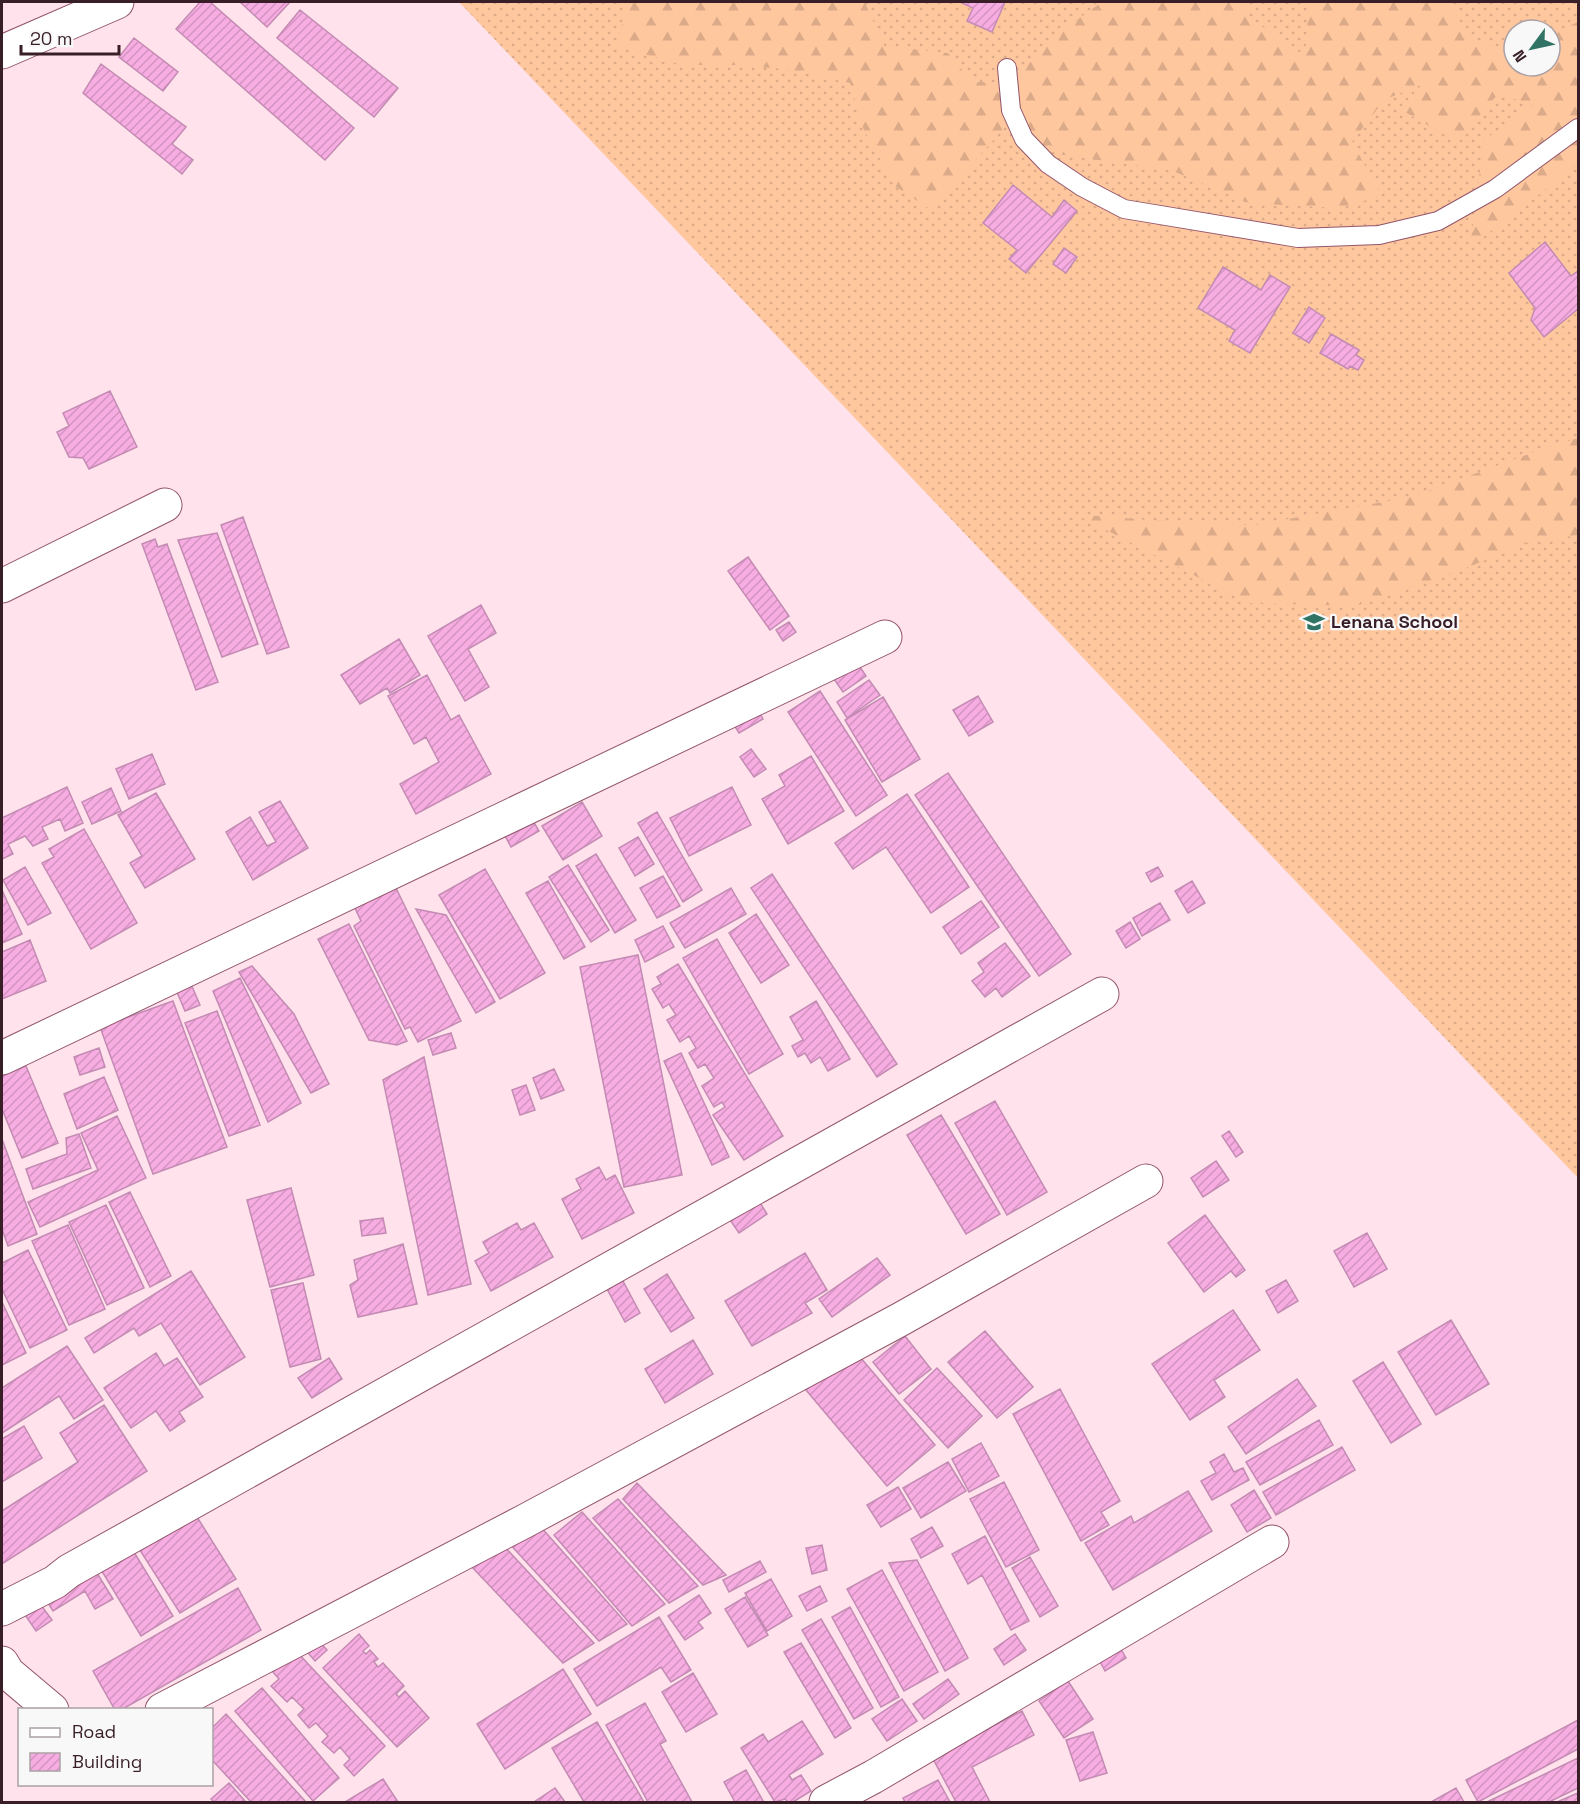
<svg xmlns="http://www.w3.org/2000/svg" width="1580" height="1804" font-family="'Space Grotesk',sans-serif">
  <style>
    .grass { fill: url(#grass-dots); fill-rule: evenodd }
    .forest { fill: url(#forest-firs) }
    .building { fill: url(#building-hatch); stroke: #c38bb3; stroke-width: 1.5 }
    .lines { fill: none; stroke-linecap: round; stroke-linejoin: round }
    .service-casing { stroke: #92556b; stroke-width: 20 }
    .minor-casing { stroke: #92556b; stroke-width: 35 }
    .service { stroke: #fff; stroke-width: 18 }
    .minor { stroke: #fff; stroke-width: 33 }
    .labels { text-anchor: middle; stroke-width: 4.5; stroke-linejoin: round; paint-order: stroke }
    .poi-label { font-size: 18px; font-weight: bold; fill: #381e27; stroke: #f8f8f8; text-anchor: start }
  </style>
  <defs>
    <pattern id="grass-dots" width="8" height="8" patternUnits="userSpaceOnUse" patternTransform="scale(1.5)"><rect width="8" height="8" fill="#ffc79e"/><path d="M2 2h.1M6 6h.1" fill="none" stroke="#dbaa88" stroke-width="1.8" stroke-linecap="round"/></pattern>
    <pattern id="forest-firs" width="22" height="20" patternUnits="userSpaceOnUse" patternTransform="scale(1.5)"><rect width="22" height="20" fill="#ffc79e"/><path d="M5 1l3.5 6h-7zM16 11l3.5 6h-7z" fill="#dbaa88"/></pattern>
    <pattern id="building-hatch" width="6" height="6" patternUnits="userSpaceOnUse" patternTransform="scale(1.5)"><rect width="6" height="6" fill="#f7ace2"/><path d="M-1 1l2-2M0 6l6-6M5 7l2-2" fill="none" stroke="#d494c2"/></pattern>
  </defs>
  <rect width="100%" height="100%" fill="#ffe2eb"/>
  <!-- grass -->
  <path class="grass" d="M459,2H1578V1178ZM1514,30H1550V66H1514Z"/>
  <!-- forest -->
  <path class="forest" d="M618,2H868L866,5L884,46L948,53L972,82H1011L1046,42L1102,2H1244L1250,18L1305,56L1309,2H1451L1466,37L1510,53L1514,51V66H1550V35L1578,22V165L1470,247L1484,140L1533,105L1498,94L1457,142L1400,109L1422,84L1384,100L1352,142L1382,196L1338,208L1249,203L1173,171L1057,154L1005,127L931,210L895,186L863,128L850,83L785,69L734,65H682L617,46L626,7Z
    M1578,438V535L1527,543L1466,568L1356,606L1248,603L1075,514L1147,520L1254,525L1411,497L1545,448Z"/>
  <!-- building -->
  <path class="building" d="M200,2H210L354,128L325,160L176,29Z
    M240,2H290L267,27Z
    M960,2H1005L992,32L967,21L973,8Z
    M300,10L398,88L374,117L277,38Z
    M134,38L178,72L163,91L119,57Z
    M101,64L186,127L172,144L193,160L182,174L83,93Z
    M1013,185L1052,217L1064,200L1077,211L1026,273L1009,259L1017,250L983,223Z
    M1545,242L1571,276L1578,271V309L1544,337L1531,320L1535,308L1509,273Z
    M1064,248L1077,257L1066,273L1053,264Z
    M1223,267L1261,290L1270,275L1290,287L1250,353L1229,341L1235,330L1198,308Z
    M1309,307L1325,318L1309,343L1293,333Z
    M1331,334L1359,350L1356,355L1364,360L1358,370L1350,366L1348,369L1320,353Z
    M110,391L137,447L89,469L83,458L69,457L57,432L69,426L63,413Z
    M243,517L289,647L267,654L221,525Z
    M217,533L258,644L222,657L178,540Z
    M155,539L158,547L167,544L218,682L196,690L142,544Z
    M748,557L789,616L770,630L728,571Z
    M481,605L496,633L468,649L489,687L465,701L428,636Z
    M789,622L796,632L783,641L776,630Z
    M399,639L420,675L390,693L387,688L360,704L341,675Z
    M858,664L866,676L843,692L834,679Z
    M427,675L451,720L459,715L491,774L416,814L400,784L439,762L426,737L414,744L388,696Z
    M869,680L880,695L847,718L837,702Z
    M820,691L887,795L856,816L788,712Z
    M978,696L993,722L969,736L953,710Z
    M883,697L920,759L882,782L845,720Z
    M755,705L763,719L739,733L731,720Z
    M751,749L766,769L754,777L740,757Z
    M152,754L165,784L129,799L116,769Z
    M811,756L844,811L788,844L762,799L785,786L779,775Z
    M948,773L1071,954L1039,976L915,795Z
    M67,787L83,823L65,831L60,819L42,827L48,839L33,846L25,836L8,844L13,854L2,859V818Z
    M732,787L751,825L689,856L670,818Z
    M111,788L121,811L92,824L82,802Z
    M156,793L195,859L145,888L130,863L142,856L118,815Z
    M907,794L969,887L931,913L886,847L853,869L835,843Z
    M280,801L308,848L253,880L226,832L250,817L267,846L276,842L259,812Z
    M582,802L602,836L563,860L542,826Z
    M657,812L702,890L683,902L638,823Z
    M530,816L539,831L511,847L503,832Z
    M84,829L137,923L91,949L42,863L54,857L49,849Z
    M638,837L654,864L635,876L619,848Z
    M596,854L636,920L615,933L576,866Z
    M568,865L609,930L591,942L549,877Z
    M25,867L51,913L28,925L3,880Z
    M1158,867L1163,876L1151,882L1146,873Z
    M485,869L545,973L500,999L439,895Z
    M772,874L897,1064L877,1077L751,888Z
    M663,876L680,906L657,918L640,888Z
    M548,881L585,947L564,959L526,893Z
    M1192,881L1205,903L1188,913L1175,891Z
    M395,886L461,1021L418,1042L410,1027L405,1029L354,926L361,921L354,906Z
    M731,888L746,914L685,948L670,923Z
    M2,890L22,934L2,943Z
    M981,901L999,927L961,954L943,927Z
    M1160,903L1170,920L1142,936L1133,918Z
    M416,909L446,915L495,1002L476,1013Z
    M756,914L789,965L761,983L729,933Z
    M1130,922L1140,939L1126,948L1116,931Z
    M349,924L407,1041L397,1045L369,1040L318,939Z
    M663,926L674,947L645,962L635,940Z
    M717,939L783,1054L749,1074L683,958Z
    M30,940L46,981L2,999V952Z
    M1005,943L1030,976L1002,997L996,988L985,997L972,981L984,972L978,963Z
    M638,955L682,1175L624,1187L580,967Z
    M678,964L783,1136L744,1160L713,1115L725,1107L722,1102L714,1107L702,1086L714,1078L705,1064L698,1068L689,1053L696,1048L689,1036L680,1042L667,1020L676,1015L669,1004L663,1008L652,989L661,984L657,977Z
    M252,966L294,1014L329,1084L311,1093L239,972Z
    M240,978L301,1103L268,1122L213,991Z
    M191,984L200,1005L185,1011L176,990Z
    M173,1001L227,1147L153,1174L100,1027Z
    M816,1001L850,1059L828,1071L820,1057L811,1063L805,1053L798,1057L792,1046L803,1040L790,1017Z
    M217,1011L260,1125L229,1136L185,1023Z
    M451,1033L456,1048L433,1055L428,1040Z
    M99,1048L105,1067L80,1075L74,1057Z
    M681,1053L729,1157L712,1165L664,1061Z
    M424,1057L471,1284L428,1295L383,1080Z
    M26,1066L58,1143L22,1158L2,1109V1076Z
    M554,1069L564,1090L541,1099L533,1078Z
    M104,1077L118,1110L77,1129L64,1094Z
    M526,1085L535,1110L520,1115L512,1090Z
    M995,1101L1047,1192L1007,1215L955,1123Z
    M941,1115L1000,1214L966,1234L907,1135Z
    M117,1116L146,1178L40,1227L28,1202L98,1170L81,1133Z
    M1229,1131L1243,1152L1236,1157L1222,1136Z
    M79,1134L91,1168L33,1189L26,1169L67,1154L66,1138Z
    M2,1139L37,1234L8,1246L2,1229Z
    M1216,1161L1229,1180L1203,1197L1191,1178Z
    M599,1167L606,1180L615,1175L634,1213L582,1239L562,1199L581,1189L576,1179Z
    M291,1188L314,1275L270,1287L247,1200Z
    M130,1192L171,1276L150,1287L109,1202Z
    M757,1198L767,1214L739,1233L728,1217Z
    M106,1205L144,1288L107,1305L69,1222Z
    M1205,1215L1245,1270L1236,1277L1231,1271L1204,1292L1168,1243Z
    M383,1218L386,1233L362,1236L360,1221Z
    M517,1223L521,1230L534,1223L553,1257L491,1291L475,1261L489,1253L483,1242Z
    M68,1225L105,1309L69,1325L32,1241Z
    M1367,1233L1387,1269L1354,1287L1334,1251Z
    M403,1244L417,1304L358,1317L350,1285L358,1280L354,1260Z
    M28,1250L67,1330L30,1348L2,1289V1263Z
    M805,1253L827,1290L805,1303L812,1313L752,1346L725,1301Z
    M877,1258L890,1275L832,1317L819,1299Z
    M191,1271L245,1357L200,1385L161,1323L139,1336L134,1328L94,1353L85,1338Z
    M667,1274L694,1318L671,1332L644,1289Z
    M1286,1280L1298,1301L1278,1313L1266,1291Z
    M623,1281L640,1313L625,1322L607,1289Z
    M303,1283L321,1359L290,1367L271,1290Z
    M2,1302L26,1353L2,1365Z
    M1233,1310L1260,1350L1214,1380L1225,1397L1190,1420L1152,1364Z
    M1451,1320L1489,1384L1436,1415L1398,1352Z
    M985,1331L1033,1387L997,1418L948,1362Z
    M905,1336L931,1369L899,1394L873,1362Z
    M693,1340L713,1374L665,1403L645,1369Z
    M67,1346L103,1400L74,1419L59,1396L2,1433V1388Z
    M854,1350L935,1445L887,1486L806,1390Z
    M156,1353L164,1366L177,1358L203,1397L179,1412L185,1421L170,1431L156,1411L131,1428L104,1388Z
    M329,1358L342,1379L312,1398L298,1378Z
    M1383,1362L1421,1424L1391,1443L1353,1381Z
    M937,1368L982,1416L948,1448L904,1400Z
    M1297,1379L1316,1406L1246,1454L1228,1427Z
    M1060,1389L1120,1501L1101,1512L1109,1525L1081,1541L1013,1414Z
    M104,1405L147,1471L2,1564V1511L78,1462L60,1433Z
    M1319,1420L1333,1445L1260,1485L1246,1462Z
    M24,1426L42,1458L2,1482V1439Z
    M981,1443L999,1476L969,1492L952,1459Z
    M1342,1447L1355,1470L1276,1515L1263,1492Z
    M1224,1454L1234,1472L1243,1468L1249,1480L1212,1500L1201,1481L1216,1473L1210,1462Z
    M948,1462L966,1491L921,1518L903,1488Z
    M1004,1482L1039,1550L1006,1567L970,1499Z
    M637,1483L726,1575L703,1585L623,1499Z
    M898,1487L911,1509L881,1527L867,1505Z
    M1254,1490L1271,1518L1247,1532L1231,1505Z
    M1188,1491L1212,1531L1113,1590L1085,1543L1131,1516L1134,1523Z
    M618,1499L698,1586L669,1603L593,1518Z
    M192,1509L236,1579L180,1613L136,1544Z
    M582,1512L665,1604L632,1626L554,1535Z
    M540,1526L627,1624L599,1641L507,1541Z
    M932,1527L943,1546L921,1558L911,1539Z
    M985,1536L1029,1621L1011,1630L982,1575L968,1584L952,1554Z
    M129,1544L173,1616L141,1636L97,1563Z
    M502,1544L594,1643L563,1663L469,1564Z
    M822,1545L827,1570L812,1574L806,1548Z
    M1030,1557L1058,1606L1040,1617L1012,1568Z
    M917,1560L968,1658L945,1671L889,1563Z
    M760,1561L766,1572L729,1592L723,1580Z
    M92,1565L113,1599L95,1609L85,1591L53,1611L43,1595Z
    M882,1570L938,1672L904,1691L847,1589Z
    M771,1579L792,1616L767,1631L745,1593Z
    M820,1586L827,1601L807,1611L799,1596Z
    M238,1588L261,1630L121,1710H115L93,1671Z
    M699,1595L711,1613L698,1622L703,1628L685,1640L668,1616Z
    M745,1597L768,1635L748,1647L725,1609Z
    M38,1601L52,1620L36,1631L23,1612Z
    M850,1607L899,1697L881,1707L832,1617Z
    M659,1617L691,1670L671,1682L661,1667L597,1706L574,1669Z
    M821,1619L873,1708L854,1719L802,1630Z
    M359,1634L369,1646L363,1651L366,1654L370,1650L378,1659L374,1662L378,1667L383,1663L404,1686L396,1694L399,1697L405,1691L429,1718L397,1747L323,1668Z
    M1015,1634L1026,1650L1004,1665L994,1649Z
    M314,1636L327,1650L315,1661L303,1647Z
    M801,1643L851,1728L835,1738L784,1652Z
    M1118,1644L1126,1658L1105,1671L1097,1656Z
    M296,1651L385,1746L354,1776L344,1765L350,1759L340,1747L334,1753L322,1742L328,1736L316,1723L309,1728L298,1715L304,1709L292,1697L287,1702L271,1686L279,1679L273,1672Z
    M563,1669L591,1714L505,1769L477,1724Z
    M693,1673L717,1714L686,1732L662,1692Z
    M948,1679L959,1694L924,1719L913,1704Z
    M1068,1681L1093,1719L1064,1738L1039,1701Z
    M262,1688L339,1778L313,1801L235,1711Z
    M902,1699L917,1721L887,1741L872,1719Z
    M645,1703L666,1741L660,1744L692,1802H648L606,1725Z
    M1022,1711L1034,1735L972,1767L990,1802H956L932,1757Z
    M226,1714L306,1802H251L212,1760V1728Z
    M1578,1720V1749L1478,1802L1466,1780Z
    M802,1721L823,1754L789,1775L792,1780L801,1775L811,1791L793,1802H788L785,1799L775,1802L741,1748L763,1734L768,1742Z
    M597,1722L644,1802H584L552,1748Z
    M1093,1732L1107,1773L1080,1781L1066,1740Z
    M1578,1758V1788L1549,1802H1490L1489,1801Z
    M746,1770L763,1801L761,1802H735L724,1782Z
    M383,1779L398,1802H345Z
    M938,1780L950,1802H905L903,1798Z
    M229,1783L246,1802H214L211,1799Z
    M555,1788L565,1802H534Z
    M1456,1788L1464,1802H1431Z
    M1578,1793V1802H1557Z"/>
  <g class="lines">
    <defs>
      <path id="service" d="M1007,68L1011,110L1024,139L1048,164L1082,187L1124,209L1298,238L1379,235L1438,221L1495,189L1578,128"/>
      <path id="minor" d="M2,52L117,2
        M2,586L165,505
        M2,1058L885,637
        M2,1609L55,1582L69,1571L1102,994
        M2,1663L8,1673L52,1710
        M162,1710L525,1521L901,1319L1146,1181
        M826,1802L873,1777L1272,1542"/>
    </defs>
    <!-- service casing -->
    <use href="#service" class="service-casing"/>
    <!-- minor casing -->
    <use href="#minor" class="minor-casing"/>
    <!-- service -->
    <use href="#service" class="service"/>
    <!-- minor -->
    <use href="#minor" class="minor"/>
  </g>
  <!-- icons -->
  <defs>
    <symbol id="school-bare" viewBox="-9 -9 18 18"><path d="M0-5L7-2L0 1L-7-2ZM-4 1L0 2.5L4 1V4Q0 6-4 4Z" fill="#317465" stroke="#f8f8f8" stroke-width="2.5" paint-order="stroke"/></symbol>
  </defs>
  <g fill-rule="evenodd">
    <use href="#school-bare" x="1299" y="607" width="30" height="30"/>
  </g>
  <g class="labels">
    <!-- poi labels -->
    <g class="poi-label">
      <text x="1331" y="628">Lenana School</text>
    </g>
  </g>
  <!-- border -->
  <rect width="1580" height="1804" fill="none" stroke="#381e27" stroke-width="6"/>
  <!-- legend -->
  <rect x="18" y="1708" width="195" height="78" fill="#f8f8f8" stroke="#aba1a4" stroke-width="1.5"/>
  <rect x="30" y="1728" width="30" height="9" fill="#ffffff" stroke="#aba1a4" stroke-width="1.5"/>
  <text x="72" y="1738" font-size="18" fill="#381e27">Road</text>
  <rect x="30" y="1753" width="30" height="18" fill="url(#building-hatch)" stroke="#aba1a4" stroke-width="1.5"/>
  <text x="72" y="1768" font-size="18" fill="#381e27">Building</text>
  <!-- north arrow -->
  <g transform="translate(1532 48) rotate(237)"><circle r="28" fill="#f8f8f8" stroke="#aba1a4" stroke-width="1.5"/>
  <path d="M0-4.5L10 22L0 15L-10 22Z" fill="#317465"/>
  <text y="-9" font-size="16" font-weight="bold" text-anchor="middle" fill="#381e27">N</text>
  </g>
  <!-- scale -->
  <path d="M21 45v9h98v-9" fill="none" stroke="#381e27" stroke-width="3"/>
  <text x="30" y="45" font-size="18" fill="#381e27" stroke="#f8f8f8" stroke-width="4.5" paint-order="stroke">20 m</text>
</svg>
